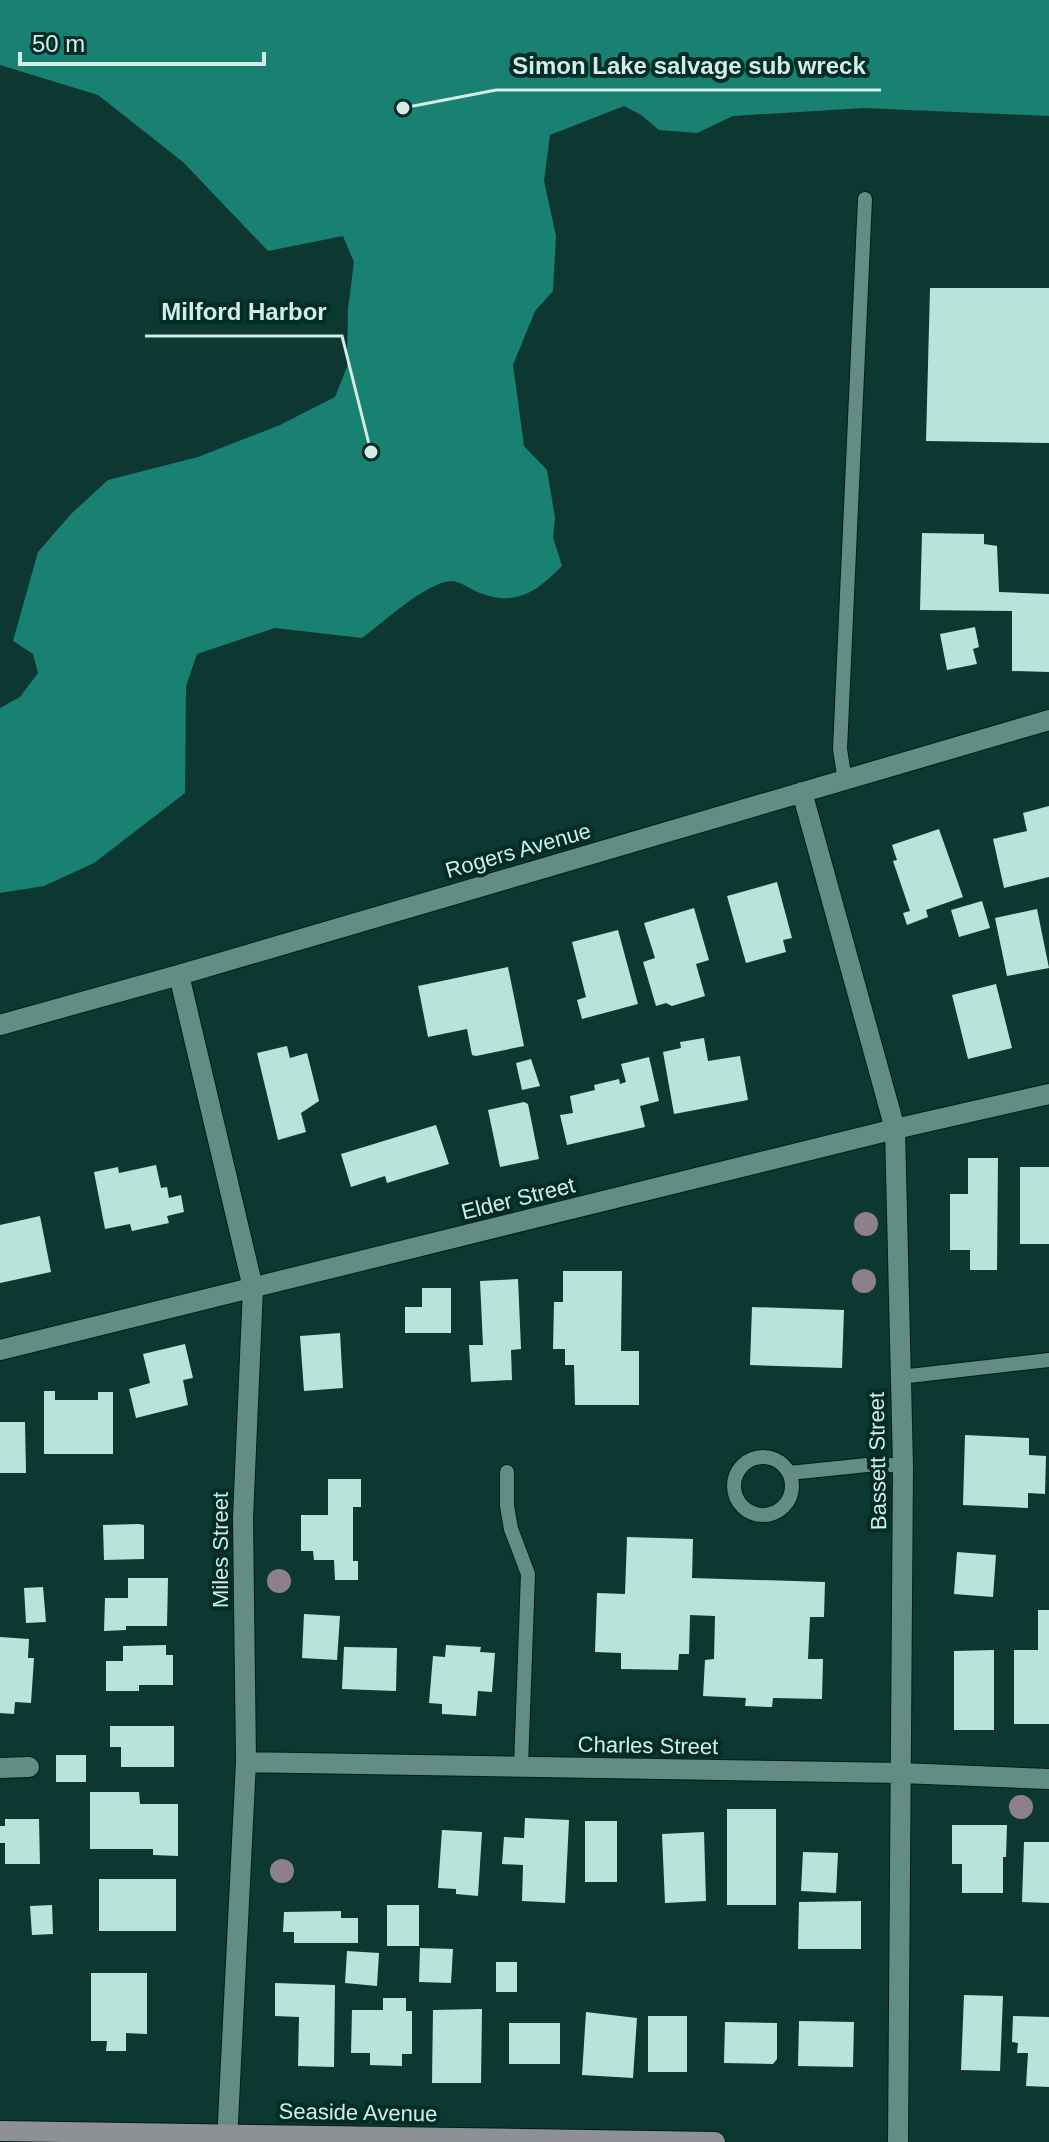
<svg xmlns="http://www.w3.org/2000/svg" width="1049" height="2142" font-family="Helvetica,sans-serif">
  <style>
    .water { fill: #188172 }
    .building { fill: #b7e4da }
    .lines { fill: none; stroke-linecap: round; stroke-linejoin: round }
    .lane-casing { stroke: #001d19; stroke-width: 16 }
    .street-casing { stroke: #001d19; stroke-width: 22 }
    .secondary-casing { stroke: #001d19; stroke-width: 22 }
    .lane { stroke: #628c84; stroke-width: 14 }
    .street { stroke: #628c84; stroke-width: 20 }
    .secondary { stroke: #8e9194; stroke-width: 20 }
    .tree { fill: #8d8086 }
    .labels { text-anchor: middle; stroke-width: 8; stroke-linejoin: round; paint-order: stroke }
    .street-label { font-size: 22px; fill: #d5ebe6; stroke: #002d27 }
    .leader { fill: none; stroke: #d5ebe6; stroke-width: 3 }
    .callout-dot { fill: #d5ebe6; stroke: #002d27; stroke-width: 3 }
    .callout-label { font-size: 24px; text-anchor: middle; font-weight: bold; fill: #d5ebe6; stroke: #002d27; stroke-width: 8; stroke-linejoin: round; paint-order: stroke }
  </style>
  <rect width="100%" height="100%" fill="#0c3831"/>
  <!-- water -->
  <path class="water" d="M0,0H1049V116L864,108L733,116L697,133L659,130L641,115L624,106L550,135L544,181L556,236L553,291L535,311L513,365L524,446L547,470L555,517L553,537L562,566C537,591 517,607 480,593C471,590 461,581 451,581C425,583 384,622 362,638L275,628L197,654L186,686L185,793L94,863L44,886L0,893V708L20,697L38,673L33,654L13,641L38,552L71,514L108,480L198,457L280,425L335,397L347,367L348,309L354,262L343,236L268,251L183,162L98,95L0,65Z"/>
  <!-- building -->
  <path class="building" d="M930,288H1049V443L926,441Z
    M922,533L984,534V544L997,546L999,592L1049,594V672L1012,671V611L920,610Z
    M975,627L979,647L973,649L977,664L947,670L940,634Z
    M1049,806V877L1004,888L993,839L1027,831L1023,813Z
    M939,829L963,897L926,910L928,917L907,925L903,913L910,911L893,861L897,860L892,845Z
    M777,882L792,938L783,940L786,952L746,963L727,896Z
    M982,901L990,928L959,937L951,910Z
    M694,908L709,960L696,964L705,996L672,1006L666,1003L656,1006L643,962L655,958L644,923Z
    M1037,909L1049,968L1007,976L995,918Z
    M618,930L638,1004L582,1019L577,1000L586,997L572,942Z
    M508,967L524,1046L476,1056L472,1055L467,1029L428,1037L418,986Z
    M996,984L1012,1048L968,1059L952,995Z
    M704,1038L708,1061L740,1056L748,1100L674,1114L663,1052L681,1048L680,1042Z
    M287,1046L290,1058L307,1053L319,1101L301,1113L306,1132L278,1140L257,1053Z
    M649,1057L659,1101L640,1106L645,1127L567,1145L560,1115L573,1113L570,1096L595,1090L594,1085L619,1079L620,1084L626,1082L621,1064Z
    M531,1059L540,1086L522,1090L516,1063Z
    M524,1102L528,1104L539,1159L500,1167L488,1110Z
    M436,1125L449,1164L387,1183L385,1176L351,1187L341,1154Z
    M968,1158H998L997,1270H970V1250H950V1194H968Z
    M156,1165L161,1188L167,1187L169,1198L181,1195L184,1212L167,1216L169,1223L132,1231L130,1224L105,1229L94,1172L118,1167L119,1173Z
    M1020,1167H1049V1244H1020Z
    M40,1216L51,1272L0,1283V1225Z
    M563,1271H622L621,1351H639V1405H575L574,1365H565V1349H553L554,1302H563Z
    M518,1279L521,1349L511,1350L512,1380L471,1382L469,1345H483L480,1281Z
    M422,1288H451V1333H405V1307H422Z
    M752,1307L844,1310L842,1368L750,1365Z
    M340,1333L343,1388L304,1391L300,1336Z
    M185,1344L193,1378L183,1380L188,1405L136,1418L129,1389L150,1383L143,1354Z
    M44,1391H55V1400H98V1392H113V1454H44Z
    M0,1422H25L26,1473H0Z
    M965,1435L1029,1438V1455L1046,1456L1045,1494L1028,1493V1508L963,1505Z
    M328,1479H361V1507H353V1561H358V1580H335L334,1560H314L313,1551H301V1515H328Z
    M139,1524L144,1525V1559L104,1560L103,1525Z
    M627,1537L693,1539L692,1578L825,1582L824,1617H810L808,1659H823L822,1699L773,1698L772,1707L745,1706L746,1698L703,1696L705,1660L714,1659L715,1616L690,1615L689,1654H679L678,1670L621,1669V1653L595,1652L597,1593L625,1594Z
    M957,1552L996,1555L993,1597L954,1594Z
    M128,1578H168L167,1626H126V1630L104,1631L105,1598H128Z
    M43,1587L46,1622L26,1623L24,1588Z
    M1038,1610H1049V1724H1014V1650H1038Z
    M304,1614L340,1616L337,1660L302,1658Z
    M0,1637L29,1639L28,1658H34L31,1703L15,1702L14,1714L0,1713Z
    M166,1645V1655H173V1685H139V1691H106V1661H123V1646Z
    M446,1645L481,1647L480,1652L495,1653L492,1692L478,1691L476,1716L442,1714V1704L429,1703L433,1656L445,1657Z
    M344,1647L397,1648L396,1691L342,1689Z
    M994,1650V1730H954V1651Z
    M110,1726H174V1767H121V1747H110Z
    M56,1755H86V1782H56Z
    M90,1792H139L140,1804H178V1856L153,1855V1849H90Z
    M727,1809H776V1905H727Z
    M525,1818L569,1820L565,1903L522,1901L523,1865L502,1864L504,1837L524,1838Z
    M5,1819H39L40,1864H5V1843H0V1826H5Z
    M585,1821H617V1882H585Z
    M952,1825H1007L1006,1857H1003V1893H962V1864H952Z
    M442,1830L482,1832L478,1896L456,1894V1889L438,1888Z
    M704,1832L706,1901L665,1903L662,1834Z
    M1024,1842H1049V1903L1022,1902Z
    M803,1852L838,1853L836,1893L801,1891Z
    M99,1879H176V1931H99Z
    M861,1901V1949H798L799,1902Z
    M52,1905L53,1934L32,1935L30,1906Z
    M387,1905H419V1946H387Z
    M341,1911V1918H358V1943H294V1932H283L284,1912Z
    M420,1948L453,1949L451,1983L419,1982Z
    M347,1951L379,1953L377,1986L345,1983Z
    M496,1962H517V1992H496Z
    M91,1973H147V2034L126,2033V2051H106L107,2041H91Z
    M275,1983L335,1985L334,2067L298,2066L299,2017L275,2016Z
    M964,1995L1003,1996L1000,2071L961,2070Z
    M383,1998H406V2011H412V2054H402V2066L370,2065V2053H351L352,2010H383Z
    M482,2009L481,2083H432L433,2010Z
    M586,2012L637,2018L633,2078L582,2075Z
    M648,2016H687V2072H648Z
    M1013,2016L1049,2017V2087L1026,2086L1028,2053H1017L1018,2043L1012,2042Z
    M799,2021L854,2022L853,2067L798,2066Z
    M725,2022L777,2023V2059L773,2064L724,2063Z
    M509,2023H560V2064H509Z"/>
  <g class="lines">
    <defs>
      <path id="lane" d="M845,781L840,749L865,199
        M900,1377L1049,1360
        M734 1486a29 29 0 1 1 58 0a29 29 0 1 1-58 0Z
        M507,1472V1506L511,1529L528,1574L521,1766
        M789,1473L877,1464L903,1466"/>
      <path id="street" d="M802,792L895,1129L903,1466L898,2142
        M179,975L253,1288L243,1518L246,1762L227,2142
        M0,1025L179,975L1049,720
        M0,1350L895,1129L1049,1094
        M246,1762L901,1773L1049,1779
        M0,1768L29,1767"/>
      <path id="secondary" d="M0,2131L715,2142"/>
    </defs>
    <!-- lane casing -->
    <use href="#lane" class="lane-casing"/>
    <!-- street casing -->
    <use href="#street" class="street-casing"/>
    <!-- secondary casing -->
    <use href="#secondary" class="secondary-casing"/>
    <!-- lane -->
    <use href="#lane" class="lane"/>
    <!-- street -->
    <use href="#street" class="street"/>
    <!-- secondary -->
    <use href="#secondary" class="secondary"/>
  </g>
  <!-- trees -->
  <g class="tree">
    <circle cx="866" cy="1224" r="12"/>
    <circle cx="864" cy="1281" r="12"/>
    <circle cx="279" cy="1581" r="12"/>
    <circle cx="1021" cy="1807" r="12"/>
    <circle cx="282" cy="1871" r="12"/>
  </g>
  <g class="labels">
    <!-- street labels -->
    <g class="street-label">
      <text transform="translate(518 850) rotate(-16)" y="8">Rogers Avenue</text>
      <text transform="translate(518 1198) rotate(-14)" y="8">Elder Street</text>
      <text transform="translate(877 1461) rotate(-91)" y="8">Bassett Street</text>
      <text transform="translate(220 1550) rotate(-90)" y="8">Miles Street</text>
      <text transform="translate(648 1745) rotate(1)" y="8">Charles Street</text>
      <text transform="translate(358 2112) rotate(1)" y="8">Seaside Avenue</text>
    </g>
  </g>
  <!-- callouts -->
  <path class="leader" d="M403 108L496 90H881M371 452L342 336H145"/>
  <g class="callout-dot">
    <circle cx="403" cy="108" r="8"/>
    <circle cx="371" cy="452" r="8"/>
  </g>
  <g class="callout-label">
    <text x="689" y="74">Simon Lake salvage sub wreck</text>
    <text x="244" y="320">Milford Harbor</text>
  </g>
  <!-- scale -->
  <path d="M20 52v12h244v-12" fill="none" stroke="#d5ebe6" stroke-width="4"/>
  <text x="32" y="52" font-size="24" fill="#d5ebe6" stroke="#002d27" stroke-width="6" paint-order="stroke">50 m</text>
</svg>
